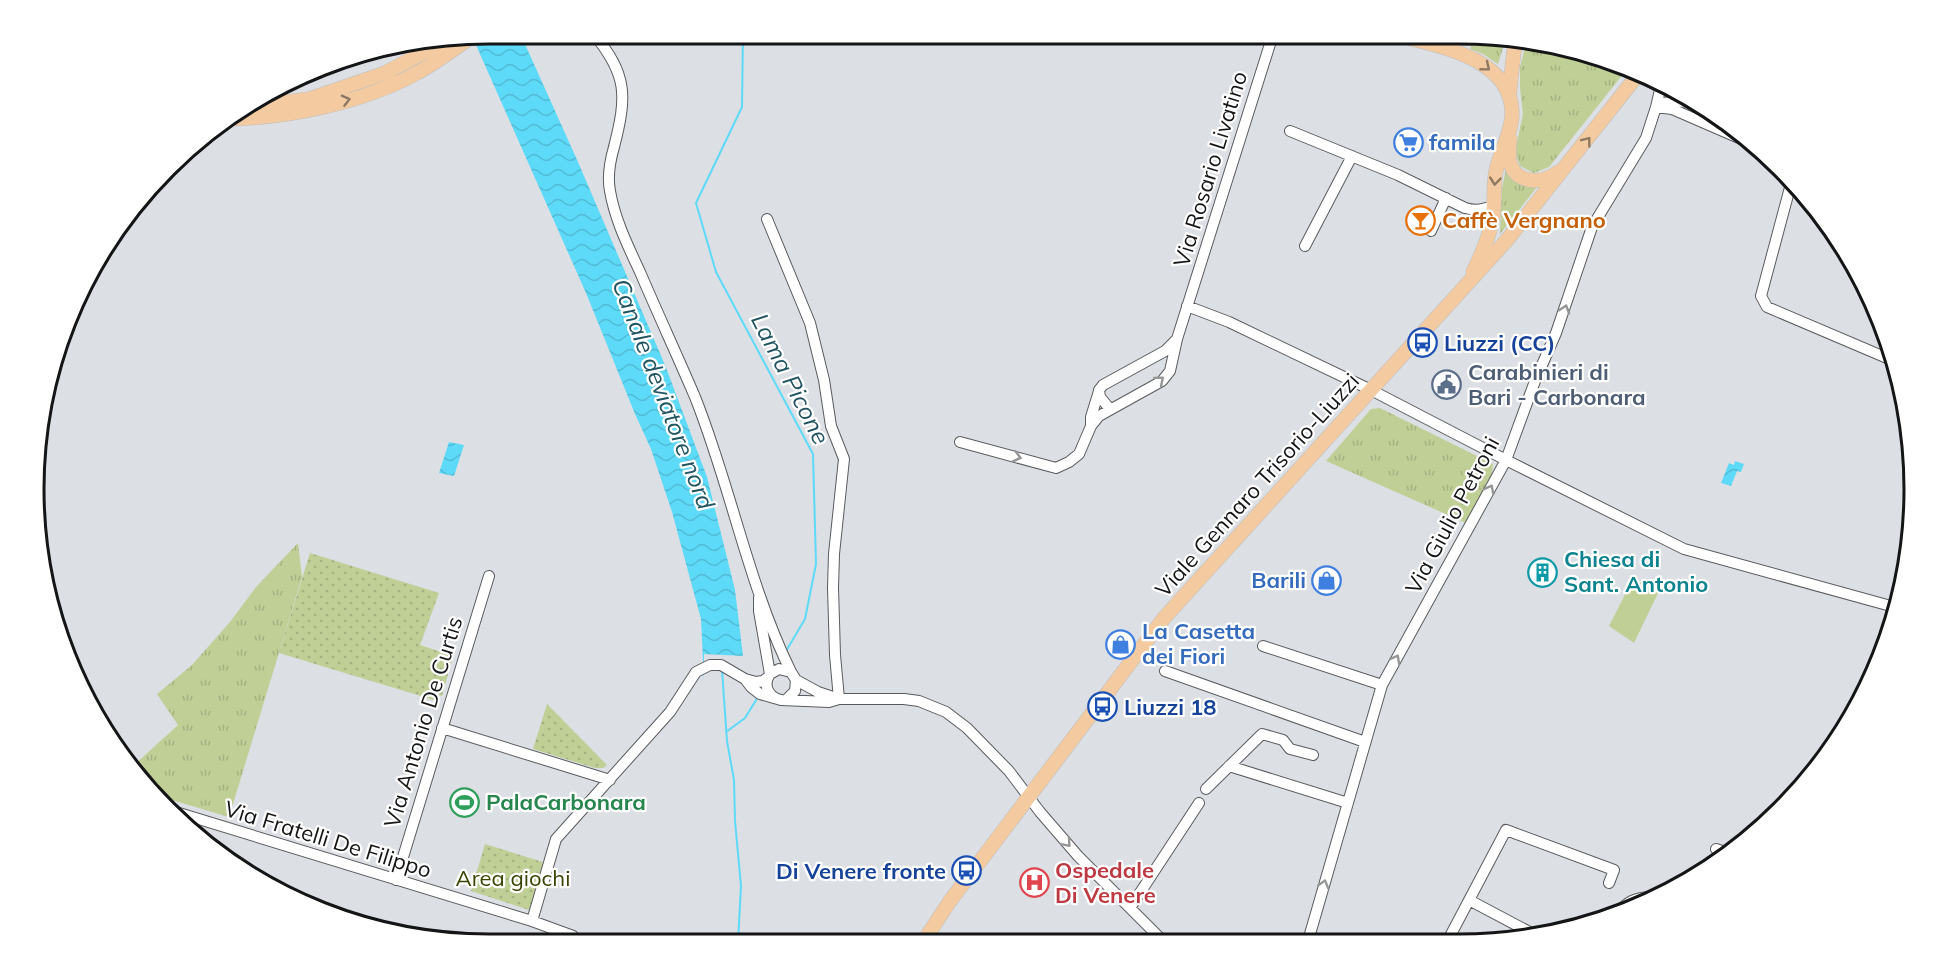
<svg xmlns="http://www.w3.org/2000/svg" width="1947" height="977" font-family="Mulish,sans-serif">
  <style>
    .grass { fill: url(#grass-tufts) }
    .park { fill: url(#park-dots) }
    .pitch { fill: #c0cf95 }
    .water { fill: url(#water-waves) }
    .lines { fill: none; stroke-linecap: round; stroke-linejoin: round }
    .stream { stroke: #5edaf9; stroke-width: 2 }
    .minor-casing { stroke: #595c5f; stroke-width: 12 }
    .major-casing { stroke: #bdbdbe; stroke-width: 15 }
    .minor { stroke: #fff; stroke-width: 10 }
    .major { stroke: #f4cba1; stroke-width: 14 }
    .oneway { stroke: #8f7962 }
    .oneway2 { stroke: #959696 }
    .labels { text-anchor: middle; stroke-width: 4.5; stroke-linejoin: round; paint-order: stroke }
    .shop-label { font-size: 22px; font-weight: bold; fill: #366cbe; stroke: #fff; text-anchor: start }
    .street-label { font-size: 22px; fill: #141516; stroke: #fff }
    .food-label { font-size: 22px; font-weight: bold; fill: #c56008; stroke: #fff; text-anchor: start }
    .transit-label { font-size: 22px; font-weight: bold; fill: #164399; stroke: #fff; text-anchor: start }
    .service-label { font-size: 22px; font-weight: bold; fill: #4e5e75; stroke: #fff; text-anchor: start }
    .culture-label { font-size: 22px; font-weight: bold; fill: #0d838f; stroke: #fff; text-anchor: start }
    .leisure-label { font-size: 22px; font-weight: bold; fill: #27864d; stroke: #fff; text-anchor: start }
    .health-label { font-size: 22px; font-weight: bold; fill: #be3a42; stroke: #fff; text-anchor: start }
    .park-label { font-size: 22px; fill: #384400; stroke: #fff }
    .water-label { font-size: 24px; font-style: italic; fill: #205461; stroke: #fff }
    .rim { fill: none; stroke: #141516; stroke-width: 3 }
  </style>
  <defs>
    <pattern id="grass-tufts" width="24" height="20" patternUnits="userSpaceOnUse" patternTransform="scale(1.5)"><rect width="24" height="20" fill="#c0cf95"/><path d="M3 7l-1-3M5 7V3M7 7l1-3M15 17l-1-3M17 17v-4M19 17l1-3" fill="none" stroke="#a4b180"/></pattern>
    <pattern id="park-dots" width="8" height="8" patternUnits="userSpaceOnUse" patternTransform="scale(1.5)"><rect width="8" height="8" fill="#c0cf95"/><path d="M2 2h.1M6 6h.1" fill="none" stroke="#a4b180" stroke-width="1.8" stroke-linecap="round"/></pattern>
    <pattern id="water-waves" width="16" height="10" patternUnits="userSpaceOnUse" patternTransform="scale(1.5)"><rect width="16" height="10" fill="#5edaf9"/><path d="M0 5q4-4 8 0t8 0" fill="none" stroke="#51bad5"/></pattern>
  </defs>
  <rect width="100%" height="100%" fill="#dcdfe3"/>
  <!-- grass -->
  <path class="grass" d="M1502,39L1505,41L1498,64L1483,54L1470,49L1471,46Z
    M1527,40L1576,48L1628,68L1549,167L1534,173L1520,166L1515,152L1523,114L1520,88V67Z
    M1506,170L1510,176L1537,187L1500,234L1502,188Z
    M1380,408L1493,464L1491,479L1466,523L1326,461L1371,409Z
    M298,543L302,577L229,817L155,795L134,765L178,725L157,694L192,665L230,622L256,587Z"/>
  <!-- park -->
  <path class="park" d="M310,553L439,593L420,645L453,656L442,696L436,694L434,700L279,653Z
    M547,704L607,765L603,768H595L533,749Z
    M485,844L543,862L529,910L471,891Z"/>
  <!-- pitch -->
  <path class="pitch" d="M1633,579L1659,591L1634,643L1609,626Z"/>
  <!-- water -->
  <path class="water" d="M489,33H520L578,162L665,365L707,477L735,590L743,656L704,654V681L701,619L672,512L651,449L635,414L586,293L472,36Z
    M449,442L464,445L454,476L439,473Z
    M1735,461L1744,464L1741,472L1737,471L1731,486L1721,483L1729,463L1734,465Z"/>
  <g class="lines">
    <!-- stream -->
    <path class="stream" d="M743,33L742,107L696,203L716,272L813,454L816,564L805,619L786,651
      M722,670L727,741L734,780L735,821L741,886L738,942
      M726,732L745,718L758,697"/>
    <defs>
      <path id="minor" d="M593,33C628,75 627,96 614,147C610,161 607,176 610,191C615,220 628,246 640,272C658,314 677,355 695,397C731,487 748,584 791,672
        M1661,103L1693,101
        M1656,107L1672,109L1755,145
        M1290,131L1398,175L1465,208C1476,211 1484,210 1494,205
        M1792,180L1761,296L1767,307L1894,361
        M767,219L810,323L824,380L831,426L844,459L834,554L833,588L835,655L839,699
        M1431,231L1446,198
        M1305,246L1352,156
        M1187,306L1229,322L1371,390L1506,460L1684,549L1898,608
        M1177,339L1270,44L1271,34
        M1091,425V417L1099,391
        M960,442L1056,468L1069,462L1079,454L1091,426L1099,416L1162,381L1170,371L1177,339L1165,351L1103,385L1099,390L1100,397L1110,409
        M759,598V611L770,674
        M1263,646L1382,685
        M1165,671L1365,742
        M745,679L751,687L760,694L781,700L829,702L839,699H904L919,701L946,712L967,728L1009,771L1040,812L1078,856L1163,941
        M796,680L818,692L839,699
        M775,698C766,692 764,683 770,674L779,669L791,672L796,680L795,691L787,699
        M442,728L610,780
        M1229,766L1348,803
        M1206,789L1262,734L1283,740L1290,749L1313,755
        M166,809L532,921L573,936L580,943
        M1716,849L1728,853
        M396,880L489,576
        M1469,900L1537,936
        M1130,908L1199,803
        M1616,915C1626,902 1635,897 1652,897
        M532,921L556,839L670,712L696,672L710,665H721L745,679L756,682L763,681L767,678
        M1448,940L1506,830L1614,870L1609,883
        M1308,941L1382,685L1506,460L1535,381L1556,333L1592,227L1646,138L1656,107L1662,81"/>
      <path id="major" d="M1393,34C1434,45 1513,57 1512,114C1512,132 1500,152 1496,171C1493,186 1495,201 1493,216C1490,236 1482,254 1473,272
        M1435,34C1453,39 1472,40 1491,34
        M1509,96L1514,51L1519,39
        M248,107L309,99L385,73L447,40
        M227,119C288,118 361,103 415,74C436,63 454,49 474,35
        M1510,139C1509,147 1508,155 1510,163C1517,185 1543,184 1558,172
        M923,942L950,901L1164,618L1507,240L1640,72"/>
    </defs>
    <!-- minor casing -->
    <use href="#minor" class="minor-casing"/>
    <!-- major casing -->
    <use href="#major" class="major-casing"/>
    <!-- minor -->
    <use href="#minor" class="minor"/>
    <!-- major -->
    <use href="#major" class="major"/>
  </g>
  <!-- one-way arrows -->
  <defs><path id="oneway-chevron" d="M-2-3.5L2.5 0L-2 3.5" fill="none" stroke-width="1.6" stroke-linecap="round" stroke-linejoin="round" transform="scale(1.5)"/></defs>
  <g class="oneway">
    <use href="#oneway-chevron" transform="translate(1486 67) rotate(39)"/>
    <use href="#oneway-chevron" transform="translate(346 100) rotate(-14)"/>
    <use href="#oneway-chevron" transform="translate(1587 141) rotate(-52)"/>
    <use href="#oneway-chevron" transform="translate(1495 181) rotate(96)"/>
  </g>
  <g class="oneway2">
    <use href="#oneway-chevron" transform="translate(1565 309) rotate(-72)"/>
    <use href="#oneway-chevron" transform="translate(1160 380) rotate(-40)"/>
    <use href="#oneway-chevron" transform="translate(1017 457) rotate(15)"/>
    <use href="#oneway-chevron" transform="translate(1490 489) rotate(-62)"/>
    <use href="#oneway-chevron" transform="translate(1396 659) rotate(-61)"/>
    <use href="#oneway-chevron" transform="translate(1067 843) rotate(49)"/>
    <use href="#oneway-chevron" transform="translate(1324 884) rotate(-74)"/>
  </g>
  <!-- icons -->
  <defs>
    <symbol id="supermarket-ring" viewBox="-11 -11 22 22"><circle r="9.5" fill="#fff" stroke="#3f7fe0" stroke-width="1.5"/><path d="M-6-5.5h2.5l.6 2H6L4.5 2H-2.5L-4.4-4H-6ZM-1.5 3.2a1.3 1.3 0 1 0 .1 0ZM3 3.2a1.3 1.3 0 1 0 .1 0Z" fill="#3f7fe0"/></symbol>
    <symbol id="bar-ring" viewBox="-11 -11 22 22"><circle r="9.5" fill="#fff" stroke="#e8710a" stroke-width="1.5"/><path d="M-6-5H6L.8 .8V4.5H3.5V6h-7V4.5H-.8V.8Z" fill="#e8710a"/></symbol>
    <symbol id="bus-ring" viewBox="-11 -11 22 22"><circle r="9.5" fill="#fff" stroke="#1a4fb4" stroke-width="1.5"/><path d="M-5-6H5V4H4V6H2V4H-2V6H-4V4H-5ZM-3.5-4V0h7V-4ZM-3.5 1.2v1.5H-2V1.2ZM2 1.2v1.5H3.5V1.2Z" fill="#1a4fb4"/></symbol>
    <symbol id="civic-ring" viewBox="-11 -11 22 22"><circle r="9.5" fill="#fff" stroke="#5c6f8a" stroke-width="1.5"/><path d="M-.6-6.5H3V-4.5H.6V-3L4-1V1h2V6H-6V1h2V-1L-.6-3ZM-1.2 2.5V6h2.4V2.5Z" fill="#5c6f8a"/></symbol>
    <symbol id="building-ring" viewBox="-11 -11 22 22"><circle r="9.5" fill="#fff" stroke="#0f9aa8" stroke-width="1.5"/><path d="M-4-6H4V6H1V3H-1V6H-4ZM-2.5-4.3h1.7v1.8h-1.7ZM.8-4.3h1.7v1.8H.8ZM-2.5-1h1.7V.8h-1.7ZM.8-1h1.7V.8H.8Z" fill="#0f9aa8"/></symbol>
    <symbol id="shop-ring" viewBox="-11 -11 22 22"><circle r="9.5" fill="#fff" stroke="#3f7fe0" stroke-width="1.5"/><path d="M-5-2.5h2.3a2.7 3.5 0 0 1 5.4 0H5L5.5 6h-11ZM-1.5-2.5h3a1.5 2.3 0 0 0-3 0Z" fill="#3f7fe0"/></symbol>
    <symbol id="stadium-ring" viewBox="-11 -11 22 22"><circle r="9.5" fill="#fff" stroke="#2e9e5b" stroke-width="1.5"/><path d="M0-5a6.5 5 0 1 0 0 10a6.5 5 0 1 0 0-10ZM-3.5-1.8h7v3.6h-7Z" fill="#2e9e5b"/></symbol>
    <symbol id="hospital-ring" viewBox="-11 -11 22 22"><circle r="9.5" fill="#fff" stroke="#e0444e" stroke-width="1.5"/><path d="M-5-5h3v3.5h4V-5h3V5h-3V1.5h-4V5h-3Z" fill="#e0444e"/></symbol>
  </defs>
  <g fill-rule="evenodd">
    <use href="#supermarket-ring" x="1392" y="126" width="33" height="33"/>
    <use href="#bar-ring" x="1404" y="204" width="33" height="33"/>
    <use href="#bus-ring" x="1406" y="326" width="33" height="33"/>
    <use href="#civic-ring" x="1430" y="368" width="33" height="33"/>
    <use href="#building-ring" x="1526" y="556" width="33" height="33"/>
    <use href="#shop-ring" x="1310" y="564" width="33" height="33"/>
    <use href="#shop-ring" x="1104" y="628" width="33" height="33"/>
    <use href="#bus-ring" x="1086" y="690" width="33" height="33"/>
    <use href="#stadium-ring" x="448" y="786" width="33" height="33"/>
    <use href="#bus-ring" x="950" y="854" width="33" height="33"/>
    <use href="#hospital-ring" x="1018" y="866" width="33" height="33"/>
  </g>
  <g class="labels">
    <!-- shop labels -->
    <g class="shop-label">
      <text x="1429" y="150">famila</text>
      <text x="1306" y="588" text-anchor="end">Barili</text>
      <text x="1142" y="639">La Casetta<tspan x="1142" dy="25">dei Fiori</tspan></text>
    </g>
    <!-- street labels -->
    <g class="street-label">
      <text transform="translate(1210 169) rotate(-73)" y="8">Via Rosario Livatino</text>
      <text transform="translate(1257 485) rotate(-48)" y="8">Viale Gennaro Trisorio-Liuzzi</text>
      <text transform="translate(1452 515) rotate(-62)" y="8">Via Giulio Petroni</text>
      <text transform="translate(423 722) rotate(-73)" y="8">Via Antonio De Curtis</text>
      <text transform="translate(328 839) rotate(17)" y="8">Via Fratelli De Filippo</text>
    </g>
    <!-- food labels -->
    <g class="food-label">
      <text x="1442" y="228">Caffè Vergnano</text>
    </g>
    <!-- transit labels -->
    <g class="transit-label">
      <text x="1444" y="351">Liuzzi (CC)</text>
      <text x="1124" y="715">Liuzzi 18</text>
      <text x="946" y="879" text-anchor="end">Di Venere fronte</text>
    </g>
    <!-- service labels -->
    <g class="service-label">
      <text x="1468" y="380">Carabinieri di<tspan x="1468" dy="25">Bari - Carbonara</tspan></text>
    </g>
    <!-- culture labels -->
    <g class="culture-label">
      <text x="1564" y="567">Chiesa di<tspan x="1564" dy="25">Sant. Antonio</tspan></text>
    </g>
    <!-- leisure labels -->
    <g class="leisure-label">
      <text x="486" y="810">PalaCarbonara</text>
    </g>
    <!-- health labels -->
    <g class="health-label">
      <text x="1055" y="878">Ospedale<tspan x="1055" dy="25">Di Venere</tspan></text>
    </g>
    <!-- park labels -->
    <g class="park-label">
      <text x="513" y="886">Area giochi</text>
    </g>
    <!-- water labels -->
    <g class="water-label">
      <text transform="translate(790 379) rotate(63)" y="8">Lama Picone</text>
      <text transform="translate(663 394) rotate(69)" y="8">Canale deviatore nord</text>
    </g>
  </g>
  <!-- crop -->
  <path d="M0 0H1947V977H0ZM489 44H1459A445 445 0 0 1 1904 489V489A445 445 0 0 1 1459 934H489A445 445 0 0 1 44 489V489A445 445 0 0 1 489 44Z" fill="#fff" fill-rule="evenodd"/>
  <path class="rim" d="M489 44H1459A445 445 0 0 1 1904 489V489A445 445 0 0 1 1459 934H489A445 445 0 0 1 44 489V489A445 445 0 0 1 489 44Z"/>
</svg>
